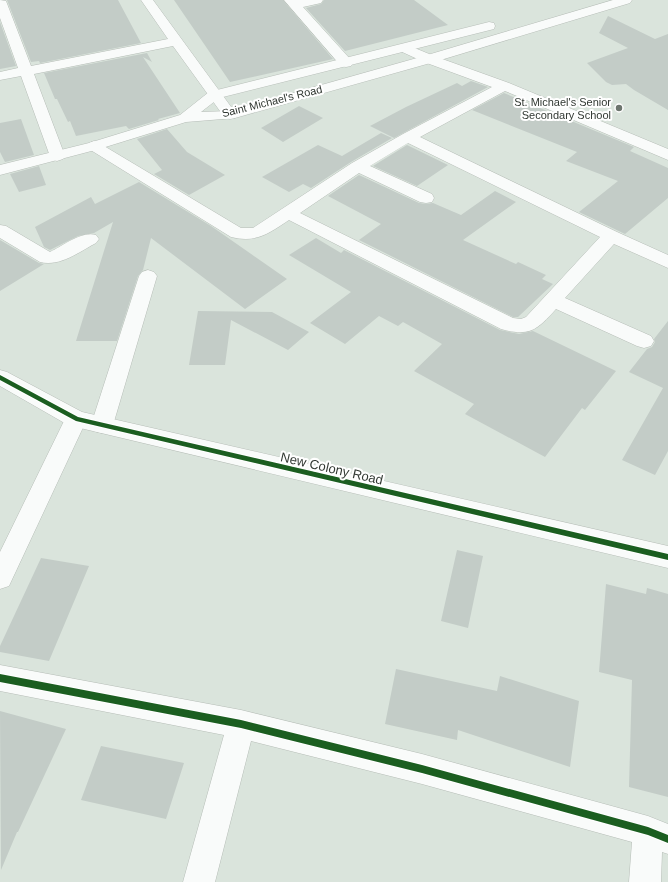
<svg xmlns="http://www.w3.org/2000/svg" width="668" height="882" font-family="Helvetica,sans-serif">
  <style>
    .building { fill: #c3ccc7 }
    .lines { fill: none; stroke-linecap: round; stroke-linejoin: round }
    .street-casing { stroke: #b6bdb7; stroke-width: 1 }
    .secondary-casing { stroke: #b6bdb7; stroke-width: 1 }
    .street { fill: #f9fbfa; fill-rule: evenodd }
    .secondary { fill: #f9fbfa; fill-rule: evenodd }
    .cycleway-casing { stroke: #fff; stroke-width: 2 }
    .cycleway { fill: #1b5e20; fill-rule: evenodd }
    .poi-dot { fill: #6d756e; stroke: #fff; stroke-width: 1.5 }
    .labels { text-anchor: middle; stroke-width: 4; stroke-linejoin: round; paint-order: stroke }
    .far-street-label { font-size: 11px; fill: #323933; stroke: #fff }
    .far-poi-label { font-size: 11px; fill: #323933; stroke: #fff; text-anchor: end }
    .street-label { font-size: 13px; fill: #323933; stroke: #fff }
  </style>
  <rect width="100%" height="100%" fill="#dae4dc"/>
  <!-- building -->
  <path class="building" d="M7,0H118L141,43L40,63L39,61L31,62Z
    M174,0H283L333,59L230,82Z
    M324,0H414L448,25L345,51L306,8L321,4Z
    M608,16L655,39L668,34V110L634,90L626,84L612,85L606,82L587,63L628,48L599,33Z
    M0,22L16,66L0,69Z
    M147,53L152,62L143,57L180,113L158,119L159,120L129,129L126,126L76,136L70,121L68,122L57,99H55L44,73Z
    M471,81L488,87L394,138L370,126L406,107L457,83L462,86Z
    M504,93L634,147L630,151L668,168V198L625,234L579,212L618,181L566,161L577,152L472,110Z
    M299,106L323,118L283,142L261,128Z
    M21,119L34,155L5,162L0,152V123Z
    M167,129L187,152L225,175L189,195L154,174L162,170L137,139Z
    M381,133L392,138L351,162L311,188L303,184L289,192L262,177L318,145L342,156Z
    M407,145L448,165L417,186L373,166Z
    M39,166L46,185L19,192L10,174Z
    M359,175L419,203L426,204L433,203L461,215L495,191L516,202L463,240L516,264L518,262L546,275L542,279L553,284L518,317H513L359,240L381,224L328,196Z
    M139,182L211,226L287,279L245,309L151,238L143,270L138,276L117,341H76L113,222L94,233L78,236L50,250L44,247L35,227L91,197L95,204Z
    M316,238L341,253L344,250L500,330L519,334L533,331L616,371L585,410L582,408L545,457L465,414L474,404L414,371L442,344L403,322L398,326L379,316L345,344L310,323L351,292L289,255Z
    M0,240L39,263L44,264L0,291Z
    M198,311L272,312L309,332L288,350L231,320L225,365H189Z
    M668,321V451L655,475L622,460L663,388L629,372L647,349L652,347L655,342L654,339Z
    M457,550L483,556L468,628L441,621Z
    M41,558L89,566L49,661L0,652V646Z
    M606,584L646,594L647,588L668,594V797L629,787L632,680L599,672Z
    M396,669L497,691L500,676L579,701L570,767L458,730L457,740L385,724Z
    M0,711L66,729L18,832H17L1,870Z
    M101,746L184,763L166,819L81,800Z"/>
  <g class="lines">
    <defs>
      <path id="street" d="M0,0L6,1L31,66L168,39L141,0H153L237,115L235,118L230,119L225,118L173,46L34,74L65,156L63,159L57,161L51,159L21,76L0,80V72L18,68L0,18Z
        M284,0H323L321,3L303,7L351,60L353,63L351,66L346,67L341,66Z
        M405,44L434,56L509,83L668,149V160L505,91L420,137L617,232L668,255V268L614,244L565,298L651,336L654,341L651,346L644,348L637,346L556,309C537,330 530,337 501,329L289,220C268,234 256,243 231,237L89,149L86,146L89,143L94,141L99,143L241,228H253L352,163L403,134L492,87L424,62L400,51L398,48L400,45ZM408,143L600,237L526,317L521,319L513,318L300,213L359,173L420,202L426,203L432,202L434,198L432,194L370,166Z
        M0,225L6,226L50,252C63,246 81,231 96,235L99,239L96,243C79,252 60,267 40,262L0,238Z
        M148,270L154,272L157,276L113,425L110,431L102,433L94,431L91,425L139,276L142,272Z
        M76,411L84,413L87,419L9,586L0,589V552L65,419L68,413Z
        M0,665L241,710L422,754L648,816L668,824V854L662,852L661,882H629L632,842L422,784L251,741L215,882H183L224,735L0,691Z"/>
      <path id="secondary" d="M613,0H632L630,3L434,62L235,118L186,122L99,149L0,175V165L89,143L180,115L209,92L489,22L494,23L495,26L494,29L219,98L201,112L229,111L424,56Z
        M0,370L7,372L82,412L668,546V568L76,427L68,425L0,386Z"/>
    </defs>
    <!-- street casing -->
    <use href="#street" class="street-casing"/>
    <!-- secondary casing -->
    <use href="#secondary" class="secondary-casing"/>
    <!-- street -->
    <use href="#street" class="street"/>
    <!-- secondary -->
    <use href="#secondary" class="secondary"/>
    <defs>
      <path id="cycleway" d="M0,375L78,417L668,554V560L76,421L0,380Z
        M0,674L241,720L422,765L648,827L668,835V843L648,835L422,773L241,728L0,682Z"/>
    </defs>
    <!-- cycleway casing -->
    <use href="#cycleway" class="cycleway-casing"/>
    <!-- cycleway -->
    <use href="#cycleway" class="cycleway"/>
  </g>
  <!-- markers -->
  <circle class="poi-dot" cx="619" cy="108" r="4"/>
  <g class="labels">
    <!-- far-street labels -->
    <g class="far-street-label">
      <text transform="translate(272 101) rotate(-14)" y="4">Saint Michael's Road</text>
    </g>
    <!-- far-poi labels -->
    <g class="far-poi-label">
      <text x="611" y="106">St. Michael's Senior<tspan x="611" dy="13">Secondary School</tspan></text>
    </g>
    <!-- street labels -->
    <g class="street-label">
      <text transform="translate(332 468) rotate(13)" y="5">New Colony Road</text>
    </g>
  </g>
</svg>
